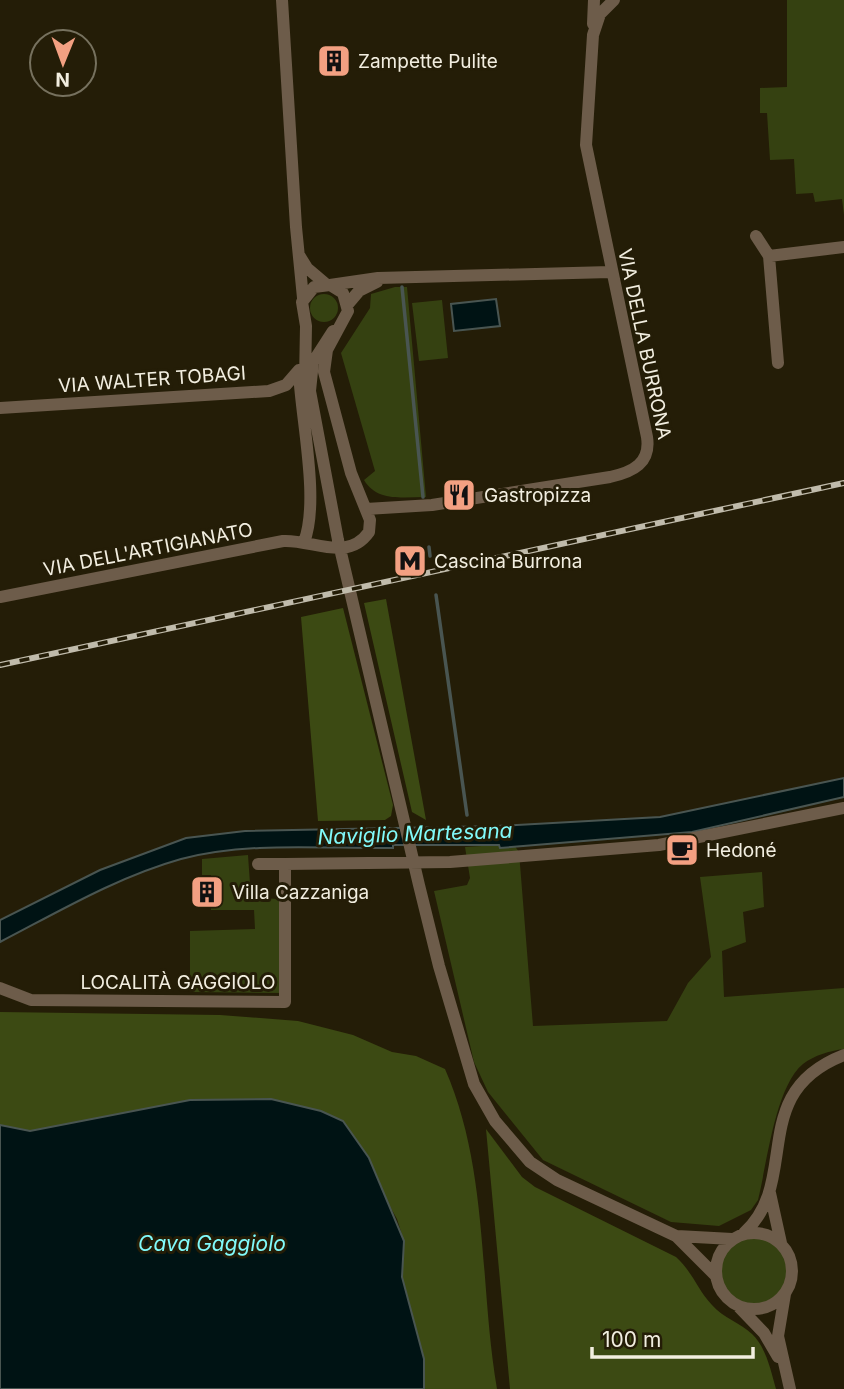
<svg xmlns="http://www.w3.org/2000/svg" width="844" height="1389" font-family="Inter,sans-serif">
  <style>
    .green { fill: #354111 }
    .forest { fill: #3c4a13 }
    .water { fill: #001314; stroke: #495551; stroke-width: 2 }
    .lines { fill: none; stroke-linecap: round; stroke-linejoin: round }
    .stream { stroke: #495551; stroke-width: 3.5 }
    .minor { stroke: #6d5c4a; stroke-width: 12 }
    .rail-casing { stroke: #c0bbab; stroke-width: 6 }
    .rail { stroke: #241d07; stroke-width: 3.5; stroke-dasharray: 10; stroke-linecap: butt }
    .labels { text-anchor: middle; stroke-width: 6; stroke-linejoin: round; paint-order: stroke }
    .poi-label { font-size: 19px; fill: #f2eee0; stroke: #241d07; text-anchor: start }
    .street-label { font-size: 19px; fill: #f2eee0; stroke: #241d07 }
    .water-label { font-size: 21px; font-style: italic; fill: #81fafa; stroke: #241d07 }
  </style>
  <rect width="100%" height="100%" fill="#241d07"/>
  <!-- green -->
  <path class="green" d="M787,0H844V215L842,199L815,202L813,193L796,194L794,159L770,160L767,113H760V88L787,87Z
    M395,287H407L426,497C403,497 377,502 364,480L375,471L341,353L370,308L371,294Z
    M310 308a14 14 0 1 1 28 0a14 14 0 1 1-28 0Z
    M442,300L448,358L419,361L412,303Z
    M499,845L501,847L514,845L519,852L533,1026L667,1021L688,983L711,957L700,877L762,872L764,907L743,912L746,942L722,951L724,997L844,988V1049C829,1051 815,1055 803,1064C775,1087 767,1164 758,1200L751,1210L719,1226L671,1222L543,1160L488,1092L474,1062L434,891L467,885L470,878L465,847Z
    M248,855L251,898L282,899L283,993L190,992V931L255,929L254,910H211V875H202V859Z
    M721 1271a33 33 0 1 1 66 0a33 33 0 1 1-66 0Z"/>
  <!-- forest -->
  <path class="forest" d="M386,599L426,820L412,812L364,603Z
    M343,608L393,805L391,816L385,820L318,821L301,617Z
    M0,1012L220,1015L298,1021L353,1035L392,1052L416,1056L445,1069C489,1169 479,1283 497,1389H424V1359L402,1277L404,1241L397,1219L378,1185L369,1158L321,1111L271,1099L190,1100L30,1131L0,1125Z
    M486,1129L522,1177L535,1187L676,1257C694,1274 697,1289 712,1305C723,1318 741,1323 752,1334C766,1347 771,1371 776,1389H510Z"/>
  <!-- water -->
  <path class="water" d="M496,299L500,326L454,331L451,304Z
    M844,778V797L692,832L500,848L499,845H393V848C324,849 250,841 181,859C117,877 58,912 0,942V920L100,870L186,838L245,831L497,826L660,817Z
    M271,1099L321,1111L343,1121L369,1158L404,1241L402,1277L424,1359V1389H0V1125L30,1131L190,1100Z"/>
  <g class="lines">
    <!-- stream -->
    <path class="stream" d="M402,287L423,497
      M429,547L430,556
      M436,595L467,815"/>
    <!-- minor -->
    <path class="minor" d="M282,0L296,227L303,298
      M593,24L594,0
      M756,236L769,256
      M299,255L307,268L327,285
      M769,256L778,363
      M769,256L844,247
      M330,285L378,278L610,272
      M348,304L359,291L377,282
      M333,331L313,362L310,391L338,540L419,885L439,966L474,1084L495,1121L530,1162L557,1180L676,1236L715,1275
      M299,372C301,418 320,501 304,542
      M0,408L269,391L286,385L299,370
      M366,509L432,505L610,477C633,472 651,463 647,437L586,145L593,35L600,14L614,0
      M0,597L283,541C312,539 347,563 369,532L370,520L351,473L324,372L327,350L348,311L343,293L330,285L314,287L302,302L306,326L305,380
      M258,864H285
      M0,988L31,1000L285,1002V864L450,862L659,845L844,808
      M770,1193L781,1243
      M716 1271a38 38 0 1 1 76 0a38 38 0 1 1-76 0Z
      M744,1233C802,1180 746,1093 844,1055
      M677,1236L732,1239
      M785,1294L778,1336L790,1389
      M739,1307L764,1333L778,1357"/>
    <defs>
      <path id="rail" d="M0,665L844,483"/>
    </defs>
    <!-- rail casing -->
    <use href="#rail" class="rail-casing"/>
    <!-- rail -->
    <use href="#rail" class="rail"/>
  </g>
  <!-- icons -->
  <defs>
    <symbol id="building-square" viewBox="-11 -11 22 22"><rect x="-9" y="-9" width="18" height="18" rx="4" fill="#f3a082" stroke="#241d07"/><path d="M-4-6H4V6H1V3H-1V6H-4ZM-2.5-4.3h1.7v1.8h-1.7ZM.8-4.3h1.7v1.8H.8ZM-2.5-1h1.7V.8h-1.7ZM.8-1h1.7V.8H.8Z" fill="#111"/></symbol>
    <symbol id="restaurant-square" viewBox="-11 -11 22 22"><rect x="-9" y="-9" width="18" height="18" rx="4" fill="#f3a082" stroke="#241d07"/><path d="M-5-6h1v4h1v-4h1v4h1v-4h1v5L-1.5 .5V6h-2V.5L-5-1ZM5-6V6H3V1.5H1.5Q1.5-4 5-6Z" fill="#111"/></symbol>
    <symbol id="metro-square" viewBox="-11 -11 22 22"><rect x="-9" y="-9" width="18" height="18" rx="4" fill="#f3a082" stroke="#241d07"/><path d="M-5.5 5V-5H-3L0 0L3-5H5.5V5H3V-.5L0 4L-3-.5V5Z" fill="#111"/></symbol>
    <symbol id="cafe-square" viewBox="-11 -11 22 22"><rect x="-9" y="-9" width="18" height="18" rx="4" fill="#f3a082" stroke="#241d07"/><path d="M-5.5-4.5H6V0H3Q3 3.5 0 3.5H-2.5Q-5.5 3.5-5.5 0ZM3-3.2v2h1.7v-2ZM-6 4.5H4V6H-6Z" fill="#111"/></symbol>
  </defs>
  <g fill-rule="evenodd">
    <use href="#building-square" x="315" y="42" width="38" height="38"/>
    <use href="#restaurant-square" x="440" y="476" width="38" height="38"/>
    <use href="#metro-square" x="391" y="542" width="38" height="38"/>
    <use href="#cafe-square" x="663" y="831" width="38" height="38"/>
    <use href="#building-square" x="188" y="873" width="38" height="38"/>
  </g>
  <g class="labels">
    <!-- poi labels -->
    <g class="poi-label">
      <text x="358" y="68">Zampette Pulite</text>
      <text x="484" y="502">Gastropizza</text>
      <text x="434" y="568">Cascina Burrona</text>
      <text x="706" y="857">Hedoné</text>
      <text x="232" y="899">Villa Cazzaniga</text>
    </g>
    <!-- street labels -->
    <g class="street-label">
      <text transform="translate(645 344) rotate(78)" y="7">VIA DELLA BURRONA</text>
      <text transform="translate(152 379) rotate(-4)" y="7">VIA WALTER TOBAGI</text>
      <text transform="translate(148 549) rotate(-11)" y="7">VIA DELL'ARTIGIANATO</text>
      <text x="178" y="989">LOCALITÀ GAGGIOLO</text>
    </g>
    <!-- water labels -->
    <g class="water-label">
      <text transform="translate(415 834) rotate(-2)" y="7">Naviglio Martesana</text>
      <text x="212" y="1251">Cava Gaggiolo</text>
    </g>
  </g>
  <!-- north arrow -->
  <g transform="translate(63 63) rotate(181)"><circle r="33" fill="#241d07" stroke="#76715e" stroke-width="2"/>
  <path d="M0-5L12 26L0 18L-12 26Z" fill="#f3a082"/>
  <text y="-10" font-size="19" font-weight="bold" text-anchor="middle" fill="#f2eee0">N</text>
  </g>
  <!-- scale -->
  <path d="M592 1347v10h161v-10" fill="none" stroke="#f2eee0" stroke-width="3.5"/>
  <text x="602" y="1347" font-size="21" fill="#f2eee0" stroke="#241d07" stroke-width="5" paint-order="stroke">100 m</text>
</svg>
